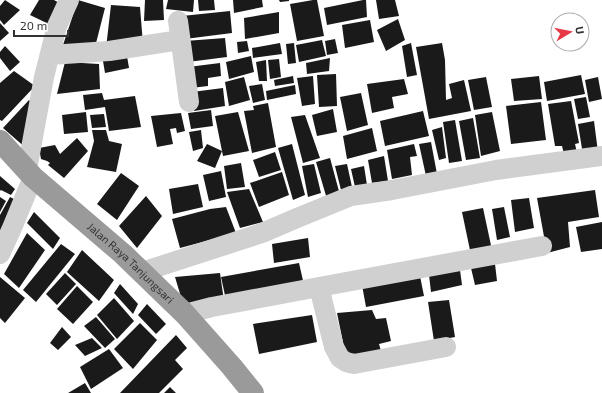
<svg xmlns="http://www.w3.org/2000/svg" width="602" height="393" font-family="'Exo 2',sans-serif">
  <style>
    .building { fill: #1a1a1a }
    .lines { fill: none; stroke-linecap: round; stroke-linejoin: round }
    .minor { stroke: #d0d0d0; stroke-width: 20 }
    .highway { stroke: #9a9a9a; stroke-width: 22 }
    .labels { text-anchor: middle; stroke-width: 4; stroke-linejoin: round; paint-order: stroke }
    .street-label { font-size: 11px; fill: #333; stroke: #fff }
  </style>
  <rect width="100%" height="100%" fill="#fff"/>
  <!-- building -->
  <path class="building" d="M5,0L20,10L4,25L0,20V6Z
    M39,0H54L63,5L55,27L30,15Z
    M78,0L105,8L94,51L63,45Z
    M145,0H163L164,20L144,21Z
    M168,0H194L193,12L166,9Z
    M198,0H214L215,10L199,11Z
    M233,0H262L263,7L234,13Z
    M279,0H289V1L280,2Z
    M313,0H317L324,36L297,41L290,4Z
    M363,0H366L367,17L327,25L324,8Z
    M376,0H395L399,16L379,19Z
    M111,5L140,7L143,44L106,48Z
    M230,11L232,33L185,39L182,16Z
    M279,12V33L245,39L244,18Z
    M398,19L405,40L386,51L377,30Z
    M370,20L374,42L345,48L342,25Z
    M0,23L9,33L0,41Z
    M225,38L227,57L188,62L185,41Z
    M335,39L338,53L327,55L325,41Z
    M322,40L326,56L299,62L296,45Z
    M247,41L249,51L238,53L237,42Z
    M280,43L282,54L253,58L252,48Z
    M294,43L296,63L288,64L286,44Z
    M411,43L417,75L407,77L402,46Z
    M442,43L445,60L446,100L452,98L449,84L464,80L471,111L429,119L416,47Z
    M5,46L20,62L10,71L0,58V52Z
    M126,50L129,68L105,73L102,55Z
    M251,56L254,72L229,79L226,62Z
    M330,58L329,71L307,74L306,63Z
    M279,59L281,77L270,79L268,60Z
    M266,60L267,81H259L256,62Z
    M65,62L99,64L100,89L57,94Z
    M220,63L221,76L208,78V86L191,88L188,67Z
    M14,71L35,86L2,121L0,120V83Z
    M336,74L337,106L319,107L317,75Z
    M581,75L585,94L547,101L544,82Z
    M293,76L294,83L275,86L274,80Z
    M313,76L315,104L302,106L297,78Z
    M539,76L542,99L514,101L511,79Z
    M244,77L250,100L229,106L225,82Z
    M486,77L492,107L474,110L468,80Z
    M598,77L602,99L589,102L585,80Z
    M404,79L408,94L392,97L394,108L372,113L367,84Z
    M262,84L265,100L253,103L249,86Z
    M295,85L296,94L267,100L266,91Z
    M223,88L225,106L194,111L192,92Z
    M102,93L104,100L135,96L141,127L109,131L105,107L85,110L83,95Z
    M361,93L368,125L347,131L340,97Z
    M586,97L590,117L578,119L574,99Z
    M29,100L35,106L27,149L3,128Z
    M571,101L579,143L575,144L578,157L565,158L562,146H555L548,104Z
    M541,102L546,140L511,144L506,106Z
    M268,103L276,147L252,153L244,111L254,110L253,106Z
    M333,109L337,132L317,136L312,115Z
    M211,110L213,126L191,129L188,113Z
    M423,111L429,136L385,146L380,121Z
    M86,112L88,132L64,134L62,115Z
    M238,112L249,151L223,156L222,151L215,168L197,161L207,144L222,151L215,116Z
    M492,112L500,151L481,156L475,115Z
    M181,113L185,131L177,133L176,128L170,129L173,144L157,147L151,116Z
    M104,114L106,127L92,128L90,115Z
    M305,115L320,158L303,163L291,117Z
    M473,118L480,158L466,160L459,121Z
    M455,120L462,161L449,163L443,122Z
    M594,121L598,152L583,155L578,124Z
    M442,127L446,158L439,160L432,130Z
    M372,128L377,151L347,159L343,136Z
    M92,130H106L109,141L122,144L116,172L87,167L94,141Z
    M201,130L203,148L193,151L189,132Z
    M77,138L88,151L64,178L48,165L50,163L47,161L41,159L39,148L55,145L60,154Z
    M431,142L437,174L426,176L419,144Z
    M292,144L305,195L293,200L278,148Z
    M414,144L417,156L410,157L412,175L392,179L387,150Z
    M275,152L281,170L259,177L253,160Z
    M384,156L388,181L372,183L368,160Z
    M330,158L340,195L327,199L316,162Z
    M241,163L245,187L227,189L224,166Z
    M314,164L321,193L308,197L302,166Z
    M347,164L352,187L341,190L335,166Z
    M364,166L367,185L355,187L351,169Z
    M221,171L226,197L209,201L203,175Z
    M282,172L289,195L259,207L250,183Z
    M121,173L139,186L117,220L97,204Z
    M0,176L15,189L11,195L1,190L0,191Z
    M198,184L203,207L173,214L169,189Z
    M249,189L263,222L240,228L227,192Z
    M595,190L599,217L568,222L570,247L547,253L537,198Z
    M146,196L162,216L137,248L119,226Z
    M0,197L6,201L0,212Z
    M10,197L16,200L0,247V215Z
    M529,198L534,228L515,232L511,200Z
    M226,207L236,233L180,248L172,219L210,209Z
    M504,207L510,237L497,240L492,209Z
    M483,208L492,250L471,255L462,212Z
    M34,212L60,238L53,249L27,223Z
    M602,222V249L581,252L576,227Z
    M27,233L45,250L19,288L4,274Z
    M308,238L310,257L274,263L272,244Z
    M61,244L75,254L36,302L23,290Z
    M82,250L114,280L99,301L67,272Z
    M299,263L304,285L226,300L221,277Z
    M495,264L497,281L475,285L471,268Z
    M460,270L462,285L431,292L429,275Z
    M65,273L76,284L57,305L46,294Z
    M220,273L224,301L184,307L175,277Z
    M420,276L424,296L366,307L362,285Z
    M0,277L25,298L5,323L0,318Z
    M120,284L138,304L133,314L114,293Z
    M77,286L93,302L73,324L57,309Z
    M114,298L134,321L117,339L97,315Z
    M449,300L455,337L434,341L428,302Z
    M147,304L166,324L156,334L138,315Z
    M372,310L376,319L386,318L391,341L379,344L381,351L346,357L337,313Z
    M312,315L317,342L259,354L253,324Z
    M96,317L115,339L105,348L84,326Z
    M140,323L157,340L133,369L114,349Z
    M62,327L71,337L58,350L50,343Z
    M176,335L187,348L175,360L183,369L159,393H120Z
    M92,338L102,348L85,356L75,345Z
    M109,349L123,368L91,389L80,367Z
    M85,383L91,393H68Z
    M170,387L176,393H164Z"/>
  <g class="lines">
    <!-- minor -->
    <path class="minor" d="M178,21L189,102
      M50,55L109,51L180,40
      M27,170L44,77L57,26L69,0
      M0,254L12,228L33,177
      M142,272L262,233L297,218L351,196L392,190L496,170L602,156
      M319,287L334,347L340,358L346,362L354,364L446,347
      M185,314L212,307L319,287L542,246"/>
    <!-- highway -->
    <path class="highway" id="s1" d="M0,141L33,177L123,254L185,314L232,367L253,393"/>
  </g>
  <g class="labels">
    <!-- street labels -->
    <g class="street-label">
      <text dy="4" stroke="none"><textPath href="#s1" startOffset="179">Jalan Raya Tanjungsari</textPath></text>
    </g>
  </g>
  <!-- north arrow -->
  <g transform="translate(570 32) rotate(80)"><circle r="19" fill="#ffffff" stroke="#adadad"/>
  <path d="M0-3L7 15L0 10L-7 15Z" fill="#e63946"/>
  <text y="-6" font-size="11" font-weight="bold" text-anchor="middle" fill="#333333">U</text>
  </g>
  <!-- scale -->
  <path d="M14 30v6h54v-6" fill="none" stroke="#333333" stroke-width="2"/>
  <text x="20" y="30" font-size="12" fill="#333333" stroke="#ffffff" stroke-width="3" paint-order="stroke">20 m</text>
</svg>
